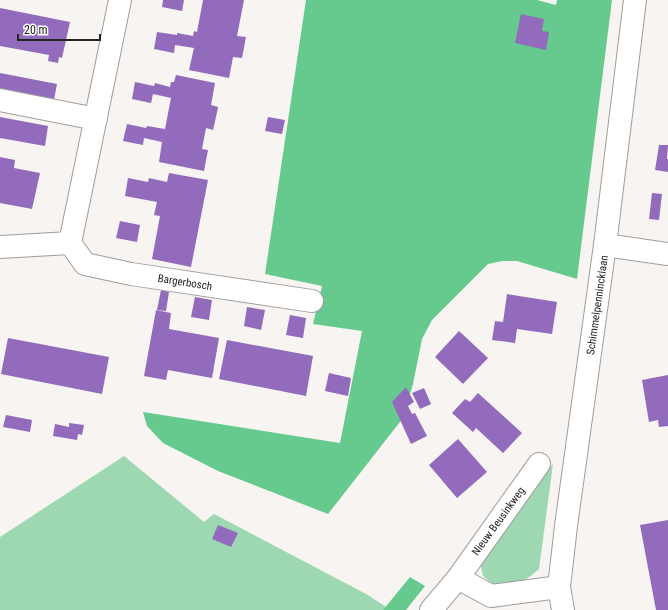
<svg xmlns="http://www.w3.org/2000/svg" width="668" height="610" font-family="'Roboto Condensed',sans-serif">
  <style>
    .green { fill: #9dd8b2 }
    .forest { fill: #66ca8f }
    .building { fill: #926bbd }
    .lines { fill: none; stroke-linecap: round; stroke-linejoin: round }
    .minor-casing { stroke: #a09d9a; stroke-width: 24 }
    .tertiary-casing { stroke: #a09d9a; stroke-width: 24 }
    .minor { stroke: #fff; stroke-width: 22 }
    .tertiary { stroke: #fff; stroke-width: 22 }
    .labels { text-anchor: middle; stroke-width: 4; stroke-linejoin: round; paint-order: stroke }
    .street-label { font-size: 11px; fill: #252322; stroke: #fff }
  </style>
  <rect width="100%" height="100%" fill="#f7f4f1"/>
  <!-- green -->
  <path class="green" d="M124,456L204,522L214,514L368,595L386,607L383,610H0V537Z
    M553,464L539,569C523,583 517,586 495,586L483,576L479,557L485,547Z"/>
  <!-- forest -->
  <path class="forest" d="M306,0H537L556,5L557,0H612L577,279L517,261H502L488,264L432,320L422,339L413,384L403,418L328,514L218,471L163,443L147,426L143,412L340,443L362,331L313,324L322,286L265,274Z
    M410,577L425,586L406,610H383Z"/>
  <!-- building -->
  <path class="building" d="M163,0H184L182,11L162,7Z
    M203,0H244L237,36L246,37L242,58L233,57L229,78L189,70L194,48L175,45L174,53L154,49L157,32L177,35V33L193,36L194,31L197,32Z
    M0,8L70,22L62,58L59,57L58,63L48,61L49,55L0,46Z
    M521,14L544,19L542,31L549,32L546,50L515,43Z
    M0,73L57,84L53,105L0,94Z
    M176,75L215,83L211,105L218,107V108L213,130L206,128L202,149L208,150L204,171L159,162L162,142L144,138L143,145L123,141L127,124L146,128L147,126L165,129L171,98L153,94L151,103L132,99L135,82L154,86L155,83L170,87L171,82H174Z
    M0,117L48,126L45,146L0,138Z
    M268,117L285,120L282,134L265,131Z
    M659,145H668L667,159H668V172L655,170Z
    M0,157L15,160L14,168L40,173L32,209L0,203Z
    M169,173L208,180L191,267L152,259L160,216L154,215L157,202L125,196L128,178L148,182L149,178L167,182Z
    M652,193L662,194L659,220L649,219Z
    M120,221L140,225L137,242L116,238Z
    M161,290L169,292L166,311L157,310Z
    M507,294L557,302L552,334L517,329L515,343L492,340L495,321L503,322Z
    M195,297L212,300L209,320L191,317Z
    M247,307L265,310L261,330L244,326Z
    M156,310L171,313L169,329L219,338L212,378L168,370L166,380L144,376Z
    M290,315L306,318L303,338L286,335Z
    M459,331L488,358L463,384L435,357Z
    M8,338L109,357L102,394L1,374Z
    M227,340L313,356L306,396L219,379Z
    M329,373L351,378L348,396L325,391Z
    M668,375V426L659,427L658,420L649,422L642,380Z
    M406,387L414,402L408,406L412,414L415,413L427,436L411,444L392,402Z
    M424,388L431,404L420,409L412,393Z
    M478,393L522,433L503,453L476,428L473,432L452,413L465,399L470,402Z
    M6,415L32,420L30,432L3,427Z
    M69,423L84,425L82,435L78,434L77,440L53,436L55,424L69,427Z
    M458,439L487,472L457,498L429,465Z
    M668,520V610H656L640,525Z
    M218,525L238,533L231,547L212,539Z"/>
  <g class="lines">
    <defs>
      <path id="minor" d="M120,0L70,243L85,264L131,274L312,301
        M0,100L96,119
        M605,245L668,254
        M0,247L70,243
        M458,578L491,596L559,587
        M431,610L458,578L539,464"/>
      <path id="tertiary" d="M563,610L559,587L566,526L605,245L635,0"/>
    </defs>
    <!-- minor casing -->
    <use href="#minor" class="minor-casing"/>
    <!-- tertiary casing -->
    <use href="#tertiary" class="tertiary-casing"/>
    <!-- minor -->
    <use href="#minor" class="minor"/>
    <!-- tertiary -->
    <use href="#tertiary" class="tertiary"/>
  </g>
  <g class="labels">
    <!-- street labels -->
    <g class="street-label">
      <text transform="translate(185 282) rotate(9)" y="4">Bargerbosch</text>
      <text transform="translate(597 305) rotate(-82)" y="4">Schimmelpennincklaan</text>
      <text transform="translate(498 521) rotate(-54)" y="4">Nieuw Beusinkweg</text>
    </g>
  </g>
  <!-- scale -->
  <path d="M18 34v6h82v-6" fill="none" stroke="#252322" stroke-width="2"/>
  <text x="24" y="34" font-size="12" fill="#252322" stroke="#ffffff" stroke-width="3" paint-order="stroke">20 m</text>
</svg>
